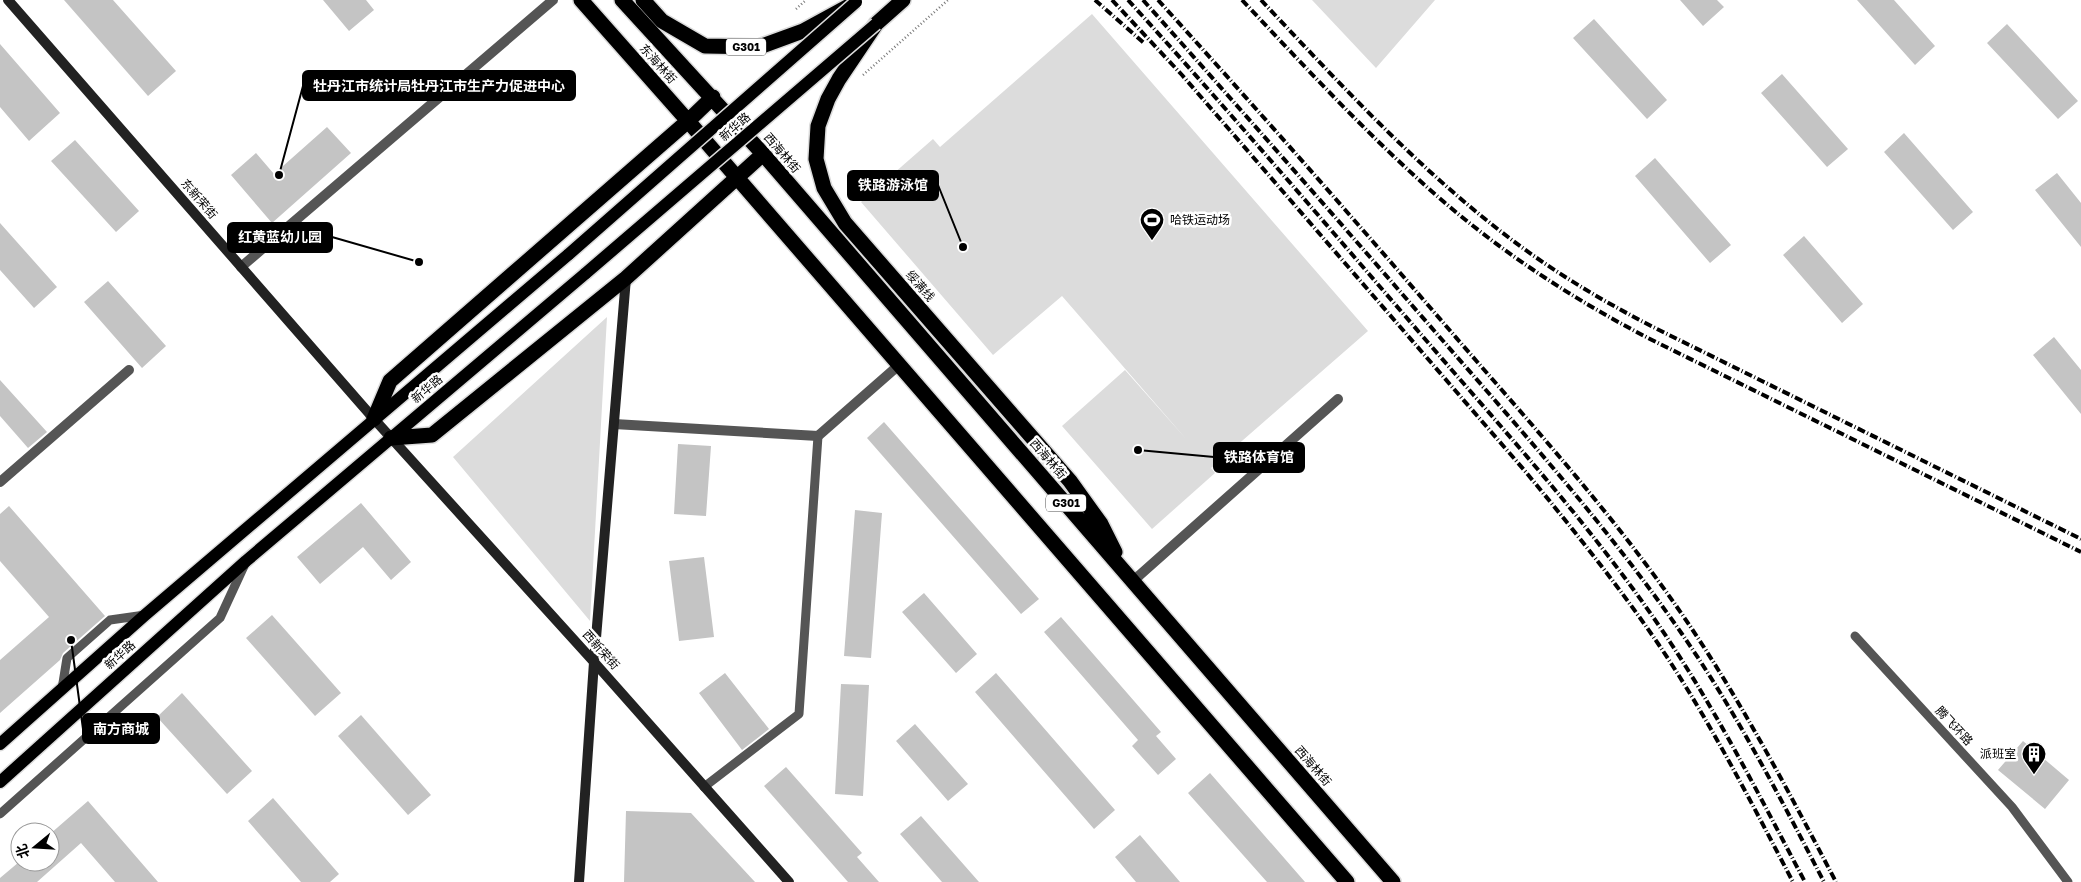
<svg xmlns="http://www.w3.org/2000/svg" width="2081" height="882" font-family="'Golos Text','Noto Sans SC',sans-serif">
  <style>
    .green { fill: #dcdcdc }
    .building { fill: #c4c4c4 }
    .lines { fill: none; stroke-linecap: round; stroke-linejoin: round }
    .primary-casing { stroke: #dbdbdb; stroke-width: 15 }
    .highway-casing { stroke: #dbdbdb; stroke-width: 18 }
    .path { stroke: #777; stroke-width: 2.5; stroke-dasharray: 1 2.5; stroke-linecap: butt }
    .lane { stroke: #555; stroke-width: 9 }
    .street { stroke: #555; stroke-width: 10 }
    .secondary { stroke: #222; stroke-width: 10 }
    .primary { stroke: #000; stroke-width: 12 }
    .highway { stroke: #000; stroke-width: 15 }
    .rail { stroke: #000; stroke-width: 4; stroke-dasharray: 8 2.5 1 2.5; stroke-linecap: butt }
    .primary-bridge-casing { stroke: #dbdbdb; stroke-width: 15; stroke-linecap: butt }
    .primary-bridge { stroke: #000; stroke-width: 12 }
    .labels { text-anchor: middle; stroke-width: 5; stroke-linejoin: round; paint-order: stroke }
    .shield { fill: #fff; stroke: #4c4c4c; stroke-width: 1 }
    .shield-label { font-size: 11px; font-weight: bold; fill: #000 }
    .street-label { font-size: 12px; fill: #000; stroke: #fff }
    .poi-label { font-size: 12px; fill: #000; stroke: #fff; text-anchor: start }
    .leader { fill: none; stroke: #000; stroke-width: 2 }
    .callout-dot { fill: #000; stroke: #fff; stroke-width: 2 }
    .callout { fill: #000; stroke: #000; stroke-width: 2 }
    .callout-label { font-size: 14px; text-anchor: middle; font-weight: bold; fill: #fff }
  </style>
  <rect width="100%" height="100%" fill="#fff"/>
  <!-- green -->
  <path class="green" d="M1312,0H1435L1376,68Z
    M1092,14L1368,331L1211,468L1215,473L1152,529L1062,426L1125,370L1187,440L1062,296L993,355L861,202L933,139L940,147Z
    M607,317L590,621L453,457Z"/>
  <!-- building -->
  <path class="building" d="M64,0H113L176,71L148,96Z
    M323,0H366L374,10L349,31Z
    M1680,0H1717L1724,7L1703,26Z
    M1857,0H1894L1935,46L1915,65Z
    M1594,19L1667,100L1647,119L1573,38Z
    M2007,24L2078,101L2058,119L1987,43Z
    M0,44L60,113L29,141L0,107Z
    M1782,74L1848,149L1827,167L1761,93Z
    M327,127L351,153L272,223L231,175L256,153L274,174Z
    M1904,133L1973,212L1953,230L1884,152Z
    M75,140L139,211L116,232L51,161Z
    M1655,158L1731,245L1710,263L1635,176Z
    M2057,173L2081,203V247L2035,190Z
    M0,223L57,287L34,308L0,270Z
    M1804,236L1863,304L1842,323L1783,255Z
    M108,281L166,346L142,368L84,302Z
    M2054,337L2081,370V414L2033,355Z
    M0,380L47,432L28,448L0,416Z
    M884,422L1039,599L1021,614L867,438Z
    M678,444L711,446L706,516L674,514Z
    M361,503L411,562L391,580L363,547L320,584L297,557Z
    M9,506L105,616L63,653L60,660L0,713V660L49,617L0,561V514Z
    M855,510L882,513L871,658L844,656Z
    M704,557L714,637L679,641L669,561Z
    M924,593L977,654L956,673L902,612Z
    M272,615L341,693L315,716L246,638Z
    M1061,617L1161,732L1156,736L1176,759L1158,775L1132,746L1138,740L1044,632Z
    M725,673L769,729L742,750L699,693Z
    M996,673L1115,810L1094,829L975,692Z
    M841,684L869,685L863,796L835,794Z
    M182,693L252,771L227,794L157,717Z
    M361,715L431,795L408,815L338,736Z
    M915,724L968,784L948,801L896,741Z
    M2023,741L2069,780L2045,809L1998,770Z
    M786,767L862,853L857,857L879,882H848L764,786Z
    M1210,773L1305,882H1267L1188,793Z
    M273,798L339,874L330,882H301L248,821Z
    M88,801L158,882H115L81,843L37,882H0V878L19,862H50V834Z
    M626,811L691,813L755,882H624Z
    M921,816L979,882H942L900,834Z
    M1140,835L1180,882H1136L1115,857Z"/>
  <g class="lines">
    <defs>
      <path id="primary" d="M0,744L145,615L569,254
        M0,782L246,561L586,273"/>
      <path id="highway" d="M581,0L688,121L1347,882
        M622,0L763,154L1393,882
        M643,0L662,21L705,46L759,47L803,31L847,7
        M903,0L876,24L839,79L828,99L818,126L816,159L824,188L845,223L1070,481L1101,524L1115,552
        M374,419L390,381L688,121L713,97
        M391,438L432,435L626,278L763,154"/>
    </defs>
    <!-- primary casing -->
    <use href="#primary" class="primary-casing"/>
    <!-- highway casing -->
    <use href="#highway" class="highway-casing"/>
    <!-- path -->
    <path class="path" d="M796,9L806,0
      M863,75L948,0"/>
    <!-- lane -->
    <path class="lane" d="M1855,636L2012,807L2068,882
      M62,689L67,658L110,620L145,615
      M704,787L799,714L818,436
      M0,814L220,618L244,566"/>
    <!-- street -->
    <path class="street" d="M241,267L553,0
      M614,424L818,436L899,365
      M0,482L129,370
      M1133,581L1338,399"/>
    <!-- secondary -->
    <path class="secondary" d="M8,0L374,419L594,662L789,882
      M579,882L594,662L626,278"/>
    <!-- primary -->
    <use href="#primary" class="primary"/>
    <!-- highway -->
    <use href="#highway" class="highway"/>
    <!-- rail -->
    <path class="rail" d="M1095,0L1144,43
      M1112,0L1182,75L1525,471C1572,528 1618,585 1659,645C1710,721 1751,802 1793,882
      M1128,0C1231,113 1331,230 1431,346C1514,442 1600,536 1670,642C1721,719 1762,801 1805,882
      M1143,0C1244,113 1344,227 1444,342C1526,436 1610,530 1682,634C1736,712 1780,797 1824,882
      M1158,0C1260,112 1360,226 1459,341C1540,434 1623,526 1692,629C1746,710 1791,796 1836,882
      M1242,0C1307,69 1372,140 1444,202C1507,256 1578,302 1652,340L2081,552
      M1261,0C1340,84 1419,170 1512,240C1557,274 1606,303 1657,329L2081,539"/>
    <defs>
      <path id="primary-bridge" d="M569,254L856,2
        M586,273L876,24"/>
    </defs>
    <!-- primary-bridge casing -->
    <use href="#primary-bridge" class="primary-bridge-casing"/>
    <!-- primary-bridge -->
    <use href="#primary-bridge" class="primary-bridge"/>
  </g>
  <!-- icons -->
  <defs>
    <symbol id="stadium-pin" viewBox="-11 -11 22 30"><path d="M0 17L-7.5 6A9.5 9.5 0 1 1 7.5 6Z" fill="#000" stroke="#fff"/><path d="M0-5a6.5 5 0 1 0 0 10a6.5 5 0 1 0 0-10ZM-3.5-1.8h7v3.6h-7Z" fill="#fff"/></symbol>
    <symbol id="building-pin" viewBox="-11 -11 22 30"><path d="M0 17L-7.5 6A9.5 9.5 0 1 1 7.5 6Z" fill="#000" stroke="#fff"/><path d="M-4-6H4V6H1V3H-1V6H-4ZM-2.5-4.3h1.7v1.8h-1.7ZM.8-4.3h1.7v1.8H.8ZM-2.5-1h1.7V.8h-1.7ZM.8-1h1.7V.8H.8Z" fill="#fff"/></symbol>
  </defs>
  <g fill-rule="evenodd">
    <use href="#stadium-pin" x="1138" y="206" width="28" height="38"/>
    <use href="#building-pin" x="2020" y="740" width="28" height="38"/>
  </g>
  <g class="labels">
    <!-- shield labels -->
    <g class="shield">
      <rect x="726" y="38.5" width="40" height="17" rx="4"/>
      <rect x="1046" y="494.5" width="40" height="17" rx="4"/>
    </g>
    <g class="shield-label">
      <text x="746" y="51">G301</text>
      <text x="1066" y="507">G301</text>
    </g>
    <!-- street labels -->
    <g class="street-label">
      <text transform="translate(658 64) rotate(48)" y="4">东海林街</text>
      <text transform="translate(735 127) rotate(-41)" y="4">新华路</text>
      <text transform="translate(782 153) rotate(49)" y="4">西海林街</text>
      <text transform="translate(199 199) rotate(49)" y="4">东新荣街</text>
      <text transform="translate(920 286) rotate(49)" y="4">绥满线</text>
      <text transform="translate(427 389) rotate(-40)" y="4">新华路</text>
      <text transform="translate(1048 459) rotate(49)" y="4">西海林街</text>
      <text transform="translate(601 650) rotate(48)" y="4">西新荣街</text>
      <text transform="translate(120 655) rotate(-42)" y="4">新华路</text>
      <text transform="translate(1954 726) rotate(47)" y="4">腾飞环路</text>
      <text transform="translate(1313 766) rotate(49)" y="4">西海林街</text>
    </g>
    <!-- poi labels -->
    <g class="poi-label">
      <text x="1170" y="224">哈铁运动场</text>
      <text x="2016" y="758" text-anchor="end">派班室</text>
    </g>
  </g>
  <!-- callouts -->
  <path class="leader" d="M279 175L303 86M963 247L938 185M419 262L332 237M1138 450L1214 457M71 640L83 729"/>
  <g class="callout-dot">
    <circle cx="279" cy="175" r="5"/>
    <circle cx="963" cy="247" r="5"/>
    <circle cx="419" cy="262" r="5"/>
    <circle cx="1138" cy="450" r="5"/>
    <circle cx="71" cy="640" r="5"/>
  </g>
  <g class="callout">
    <rect x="303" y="71" width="272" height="29" rx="5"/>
    <rect x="848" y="171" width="90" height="29" rx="5"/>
    <rect x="228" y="223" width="104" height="29" rx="5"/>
    <rect x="1214" y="443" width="90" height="29" rx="5"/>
    <rect x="83" y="714" width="76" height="29" rx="5"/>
  </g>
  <g class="callout-label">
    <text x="439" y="91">牡丹江市统计局牡丹江市生产力促进中心</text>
    <text x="893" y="190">铁路游泳馆</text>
    <text x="280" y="242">红黄蓝幼儿园</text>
    <text x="1259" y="462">铁路体育馆</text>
    <text x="121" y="734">南方商城</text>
  </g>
  <!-- north arrow -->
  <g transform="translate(35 847) rotate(252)"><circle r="24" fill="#ffffff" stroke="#999999"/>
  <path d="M0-4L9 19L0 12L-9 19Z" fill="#000000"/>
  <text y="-8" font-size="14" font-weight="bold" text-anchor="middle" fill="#000000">北</text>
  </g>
</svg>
